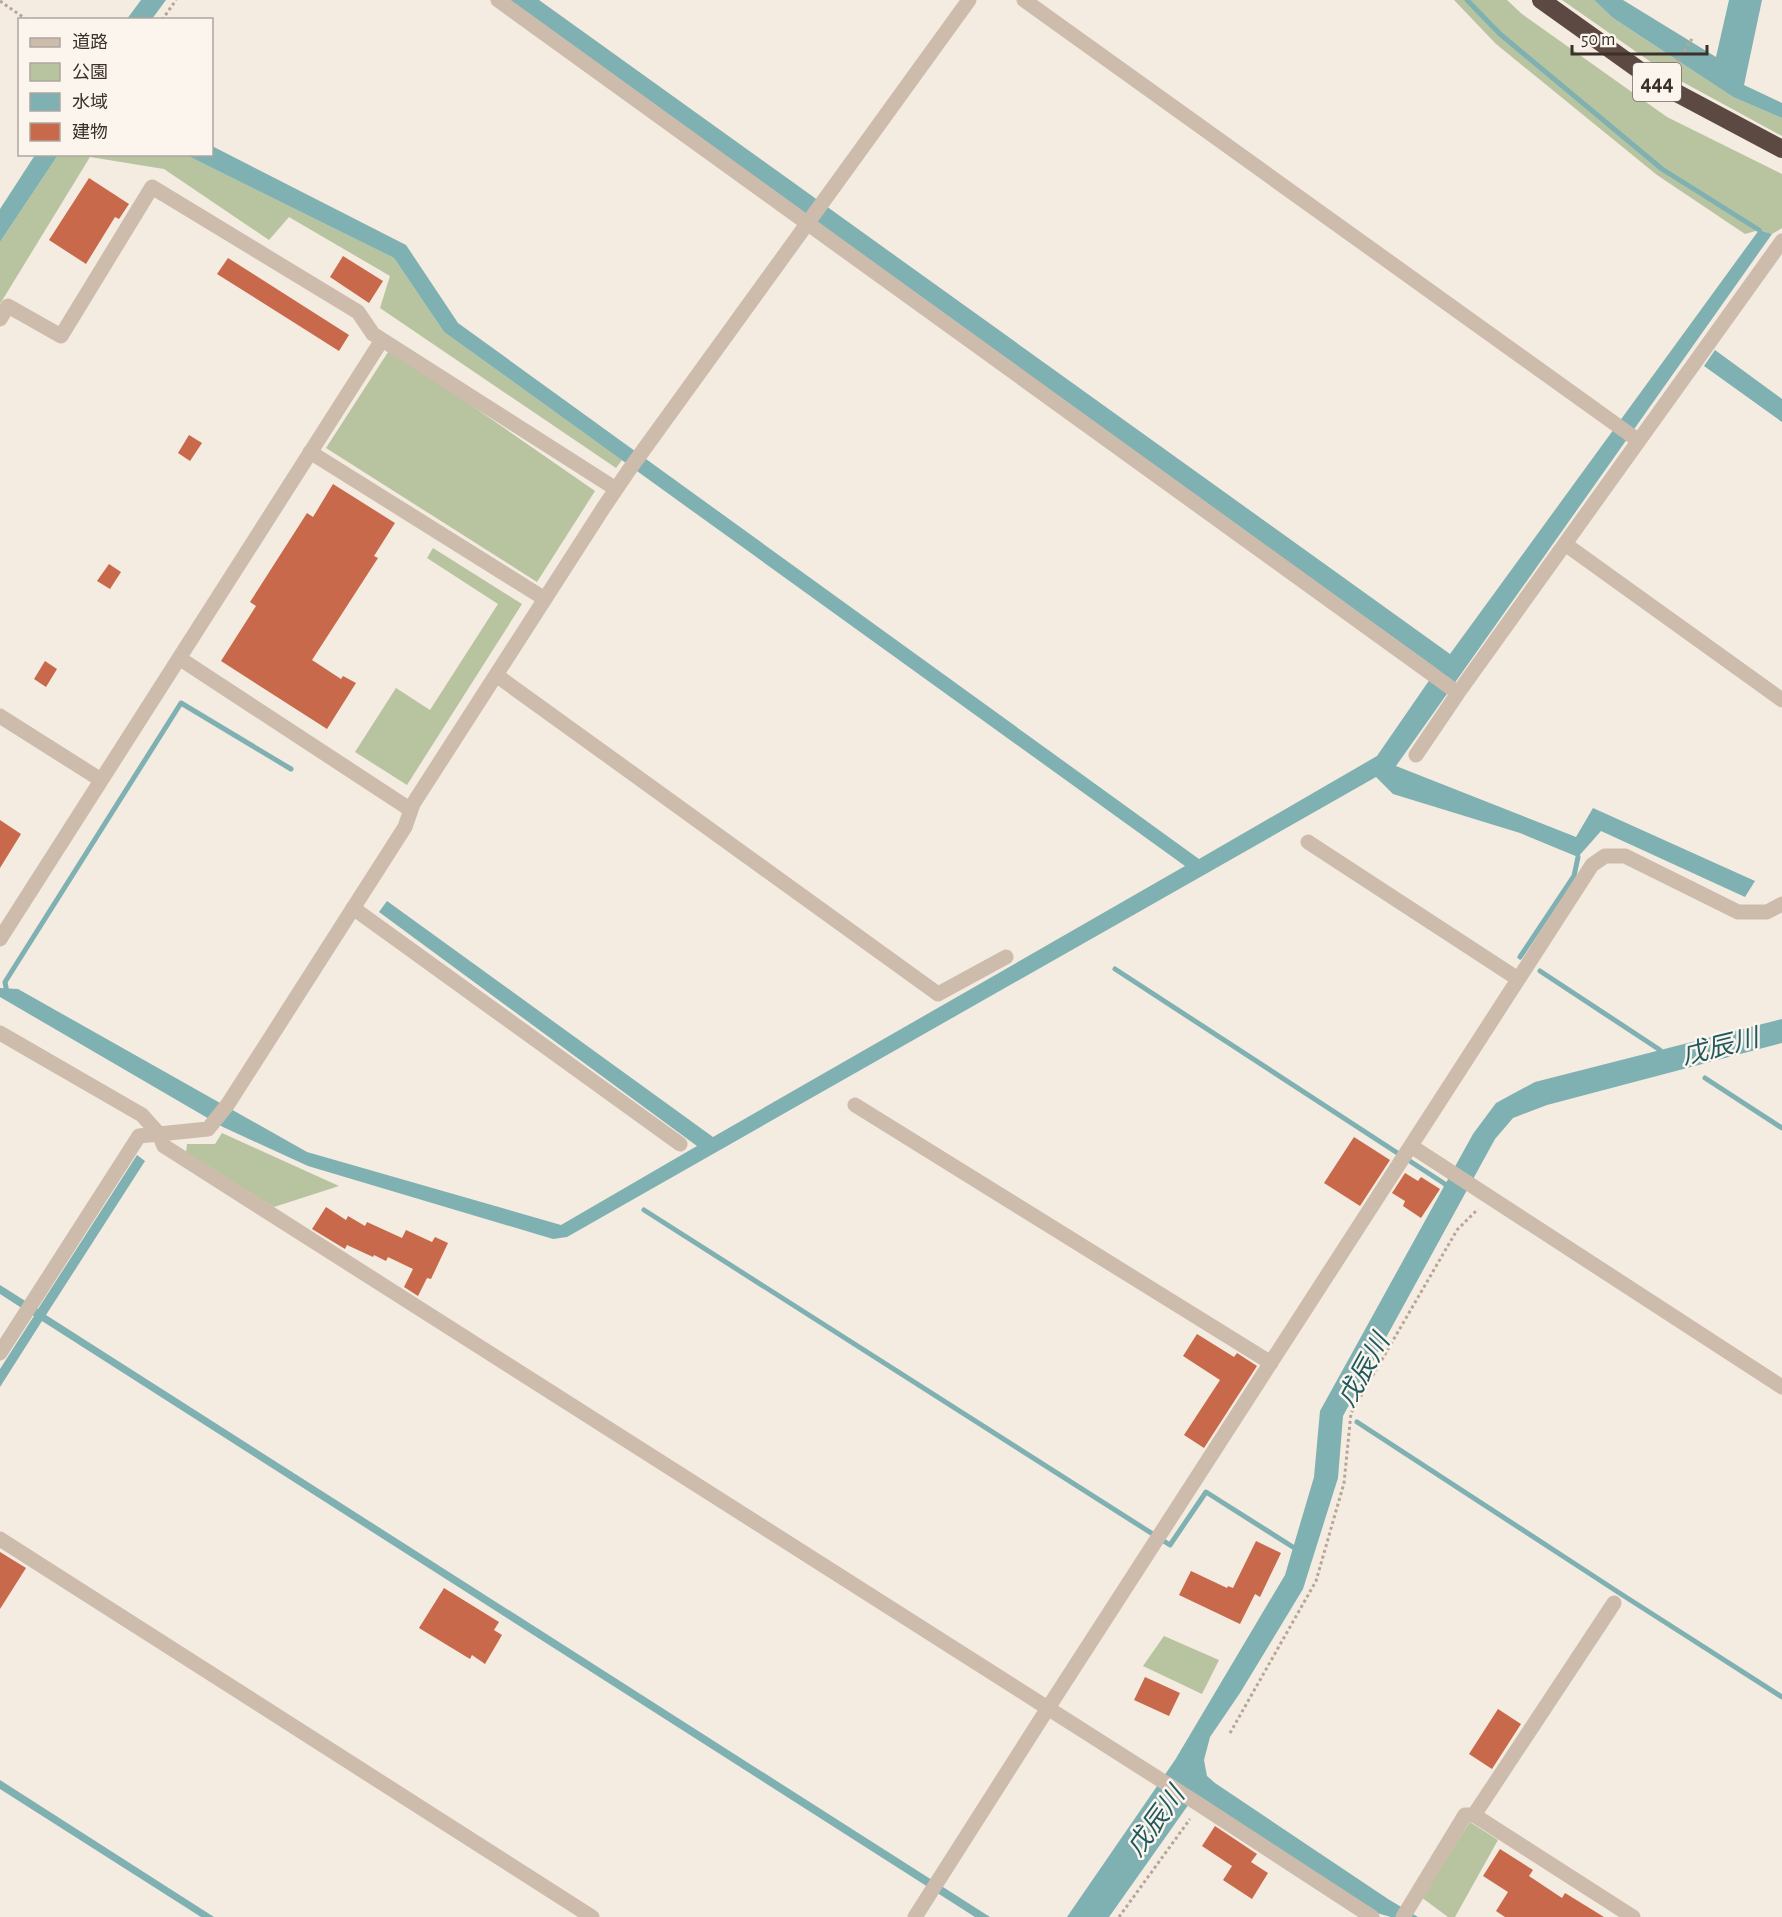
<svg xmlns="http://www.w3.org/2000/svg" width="1782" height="1917" font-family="'Alegreya Sans','Noto Sans JP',sans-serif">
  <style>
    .green { fill: #b8c4a0 }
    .water { fill: #7fb0b2 }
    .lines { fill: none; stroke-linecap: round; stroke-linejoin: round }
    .stream { stroke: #7fb0b2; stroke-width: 5 }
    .building { fill: #c8694b }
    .path { stroke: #b9a596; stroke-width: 3; stroke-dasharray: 3 3; stroke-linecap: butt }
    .minor { stroke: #cdbbac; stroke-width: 15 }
    .highway { stroke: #5c4a42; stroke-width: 18 }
    .labels { text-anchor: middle; stroke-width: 5; stroke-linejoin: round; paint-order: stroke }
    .shield { fill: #fbf5ee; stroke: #756b66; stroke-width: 1.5 }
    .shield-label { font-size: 22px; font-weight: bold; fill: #3b302b }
    .water-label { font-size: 26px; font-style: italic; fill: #1f5a5e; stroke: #fbf5ee }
  </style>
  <rect width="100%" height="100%" fill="#f4ebe1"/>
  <!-- green -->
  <path class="green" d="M1454,0H1507L1522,14L1667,117L1782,174V228L1772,234L1759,230L1745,234L1657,175L1496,44Z
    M1562,0H1594L1613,18L1733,97L1782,118V136L1668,74Z
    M58,155H186L394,258L444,332L622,460L616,468L380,308L390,276L289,217L269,240L164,169L90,157L0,304V242Z
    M390,349L595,491L537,582L326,448Z
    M433,548L522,604L407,785L355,752L396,688L430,710L498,604L427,558Z
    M222,1133L339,1186L274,1207L186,1153L187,1144H215Z
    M1164,1636L1219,1660L1202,1694L1143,1666Z
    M1470,1822L1498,1840L1455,1917H1448L1421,1897Z"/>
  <!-- water -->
  <path class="water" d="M141,0H166L152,19H127Z
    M510,0H539L1450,654L1759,230L1772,234L1396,766L1576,837L1593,808L1755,881L1745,897L1601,831L1578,857L1520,833L1393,794L1376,777L567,1237L553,1239L308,1166L223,1127L0,997V988L18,989L307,1152L561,1225L697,1146L379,912L387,901L713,1137L1185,866L444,332L394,258L186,155L212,154V146L406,245L458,323L1199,859L1377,756L1437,669Z
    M1594,0H1623L1716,57L1729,0H1762L1744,85L1782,103V118L1733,97L1613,18Z
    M35,155H58L0,242V209Z
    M1715,350L1782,399V422L1704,366Z
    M1782,1019V1043L1547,1105L1513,1118L1495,1139L1343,1416L1338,1478L1303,1589L1240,1693L1210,1737L1204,1760L1207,1776L1215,1783L1388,1899L1418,1917H1391L1377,1913L1196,1794L1109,1917H1067L1175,1760L1285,1575L1314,1477L1320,1411L1473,1134L1496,1103L1535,1082Z
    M137,1155L145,1161L46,1315L990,1917H975L42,1321L0,1387V1369L34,1316L0,1294V1285L38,1309Z
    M0,1780L214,1917H201L0,1789Z"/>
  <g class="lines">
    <!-- stream -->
    <path class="stream" d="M1467,0L1500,34L1662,169L1759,230
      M1520,957L1574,876L1578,857
      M1115,969L1445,1184L1448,1190
      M1540,971L1660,1050
      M7,993L5,982L181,703L291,769
      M1705,1078L1782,1128
      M644,1210L1170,1545L1206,1492L1296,1549
      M1357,1422L1621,1594L1782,1697"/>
  </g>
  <!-- building -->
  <path class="building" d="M89,178L129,204L119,219L115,217L86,264L49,240Z
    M343,256L383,281L369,303L330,277Z
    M228,258L349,335L339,351L217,274Z
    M189,435L202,443L190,461L178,453Z
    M333,484L395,523L374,556L378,558L312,660L341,679L343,676L356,683L327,729L221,661L256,606L250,602L307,513L313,517Z
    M109,564L121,572L110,589L97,581Z
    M45,661L57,669L46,687L34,679Z
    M0,820L21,834L0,868Z
    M1354,1137L1390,1160L1360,1206L1324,1183Z
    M1405,1173L1418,1181L1421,1177L1440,1189L1421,1218L1403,1206L1405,1201L1392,1193Z
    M326,1207L346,1220L348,1216L365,1226L367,1222L402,1238L406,1230L432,1242L435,1237L448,1243L431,1279L427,1278L418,1296L404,1287L413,1269L388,1257L386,1261L374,1255L373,1257L347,1245L345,1249L312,1229Z
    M1197,1334L1234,1357L1237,1353L1257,1366L1204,1448L1184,1435L1220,1380L1183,1356Z
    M1256,1541L1281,1553L1260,1597L1255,1594L1240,1624L1179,1595L1191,1571L1227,1588L1228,1586L1233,1588Z
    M0,1552L26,1568L0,1609Z
    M444,1588L499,1622L494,1630L502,1635L485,1664L472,1655L470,1659L419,1628Z
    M1145,1677L1180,1693L1169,1716L1134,1700Z
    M1498,1709L1521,1724L1492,1769L1469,1754Z
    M1215,1826L1257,1854L1251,1862L1268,1873L1252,1899L1223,1880L1232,1866L1202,1846Z
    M1500,1849L1533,1870L1529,1876L1562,1898L1565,1893L1604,1917H1505L1496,1911L1508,1892L1483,1876Z"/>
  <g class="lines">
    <!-- path -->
    <path class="path" d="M0,1L27,20
      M162,20L176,0
      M1674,66L1692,39
      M1230,1733L1316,1581L1344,1483L1351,1413L1457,1230L1478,1209
      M1119,1917L1190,1819"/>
    <!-- minor -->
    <path class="minor" d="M498,0L1458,693
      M1024,0L1639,441
      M0,319L8,306L61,336L152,187L358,312L373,334L616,489
      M310,452L545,599
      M1565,544L1782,700
      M179,658L411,810
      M496,675L938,994L1006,957
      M0,716L101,780
      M1416,755L1458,693L1782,241
      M1308,842L1518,979
      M353,908L680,1144
      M0,939L382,340
      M0,1033L142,1115L159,1134L164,1146L1200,1805L1372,1917
      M855,1105L1271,1363
      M1411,1146L1782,1387
      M0,1353L139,1136L208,1129L228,1104L405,827L413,804L604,507L629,470L969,0
      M0,1539L592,1917
      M1474,1815L1614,1603
      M915,1917L1048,1708L1592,865L1605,856H1625L1738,912H1767L1782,904
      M1403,1917L1465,1815H1474L1633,1917"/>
    <!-- highway -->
    <path class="highway" d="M1541,0L1656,82L1782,149"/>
  </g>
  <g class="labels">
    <!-- shield labels -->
    <rect class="shield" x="1633" y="63" width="48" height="38" rx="4.5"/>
    <g class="shield-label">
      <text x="1657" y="90">444</text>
    </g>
    <!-- water labels -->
    <g class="water-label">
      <text transform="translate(1720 1046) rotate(-14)" y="9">戊辰川</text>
      <text transform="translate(1363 1370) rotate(-61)" y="9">戊辰川</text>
      <text transform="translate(1155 1821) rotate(-54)" y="9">戊辰川</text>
    </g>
  </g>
  <!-- legend -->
  <rect x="18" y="18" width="195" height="138" fill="#fbf5ee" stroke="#aea6a0" stroke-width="1.5"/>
  <rect x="30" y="38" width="30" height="9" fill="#cdbbac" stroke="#aea6a0" stroke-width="1.5"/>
  <text x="72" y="48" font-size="18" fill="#3b302b">道路</text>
  <rect x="30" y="63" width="30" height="18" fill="#b8c4a0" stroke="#aea6a0" stroke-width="1.5"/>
  <text x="72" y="78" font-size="18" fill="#3b302b">公園</text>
  <rect x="30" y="93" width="30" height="18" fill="#7fb0b2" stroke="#aea6a0" stroke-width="1.5"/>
  <text x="72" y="108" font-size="18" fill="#3b302b">水域</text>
  <rect x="30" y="123" width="30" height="18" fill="#c8694b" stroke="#aea6a0" stroke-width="1.5"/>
  <text x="72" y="138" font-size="18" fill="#3b302b">建物</text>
  <!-- scale -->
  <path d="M1572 45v9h135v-9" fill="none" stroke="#3b302b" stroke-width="3"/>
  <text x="1581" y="45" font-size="18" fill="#3b302b" stroke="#fbf5ee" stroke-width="4.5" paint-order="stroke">50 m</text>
</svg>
